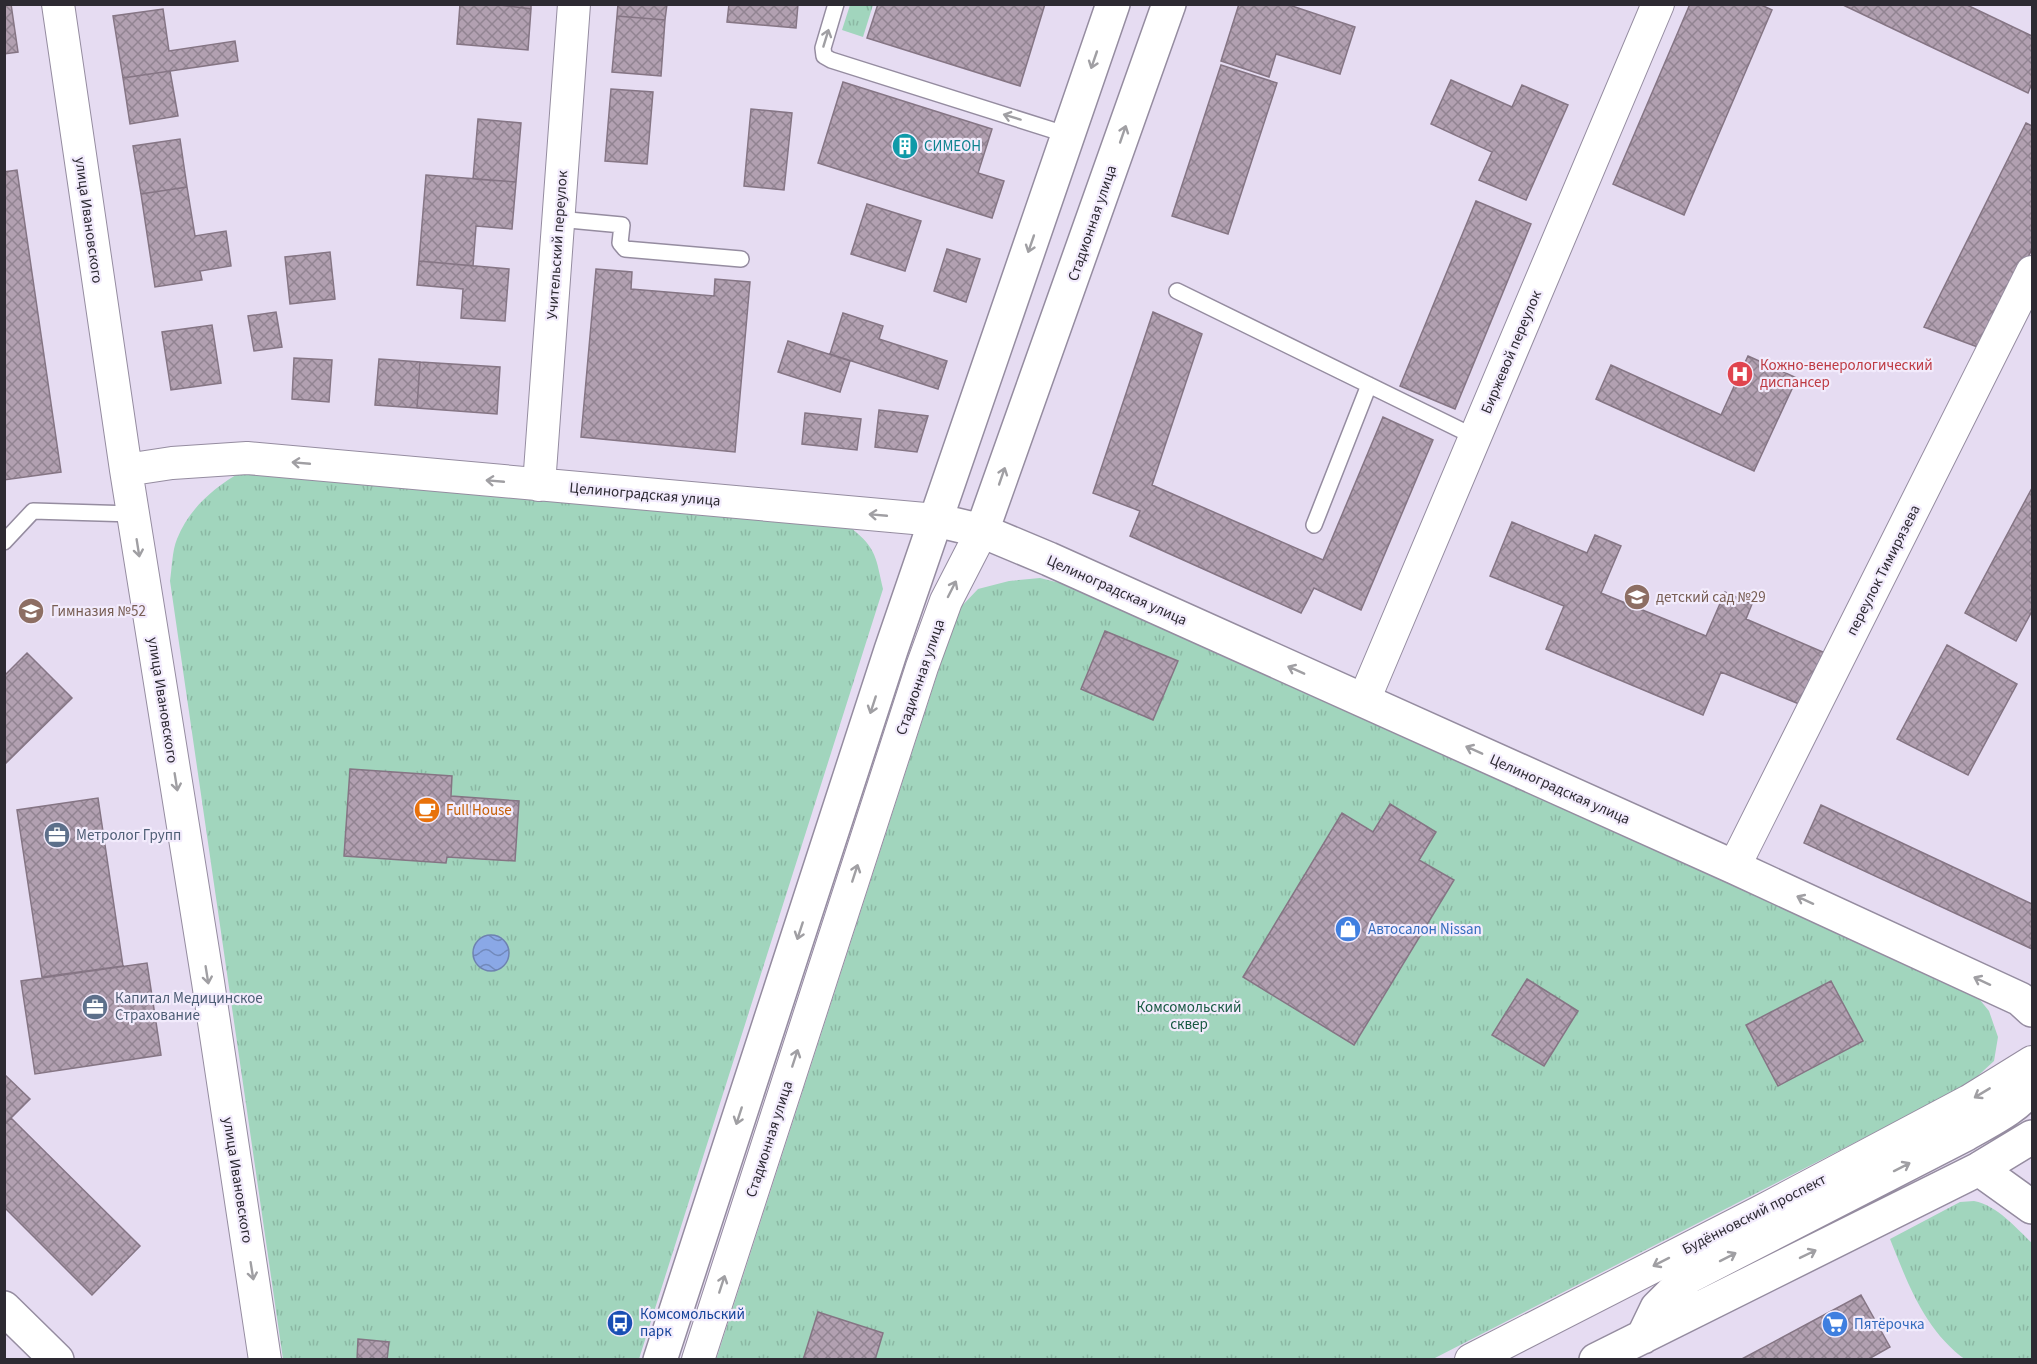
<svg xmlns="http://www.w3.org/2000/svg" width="2037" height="1364" font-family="'Source Sans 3',sans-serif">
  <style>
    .park { fill: url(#park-tufts) }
    .water { fill: url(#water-waves); stroke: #6e82b0; stroke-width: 1.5 }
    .building { fill: url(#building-cross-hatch); stroke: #857584; stroke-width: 1.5 }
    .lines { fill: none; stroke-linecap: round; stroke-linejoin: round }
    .lane-casing { stroke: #958ca0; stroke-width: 18 }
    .street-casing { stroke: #958ca0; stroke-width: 34 }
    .secondary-casing { stroke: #958ca0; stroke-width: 36 }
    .primary-casing { stroke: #958ca0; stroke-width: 36 }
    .lane { stroke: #fff; stroke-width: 15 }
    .street { stroke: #fff; stroke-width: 32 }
    .secondary { stroke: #fff; stroke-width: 33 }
    .primary { stroke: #fff; stroke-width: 33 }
    .oneway { stroke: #a09fa3 }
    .labels { text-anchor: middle; stroke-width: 4.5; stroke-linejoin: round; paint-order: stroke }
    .culture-label { font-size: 15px; fill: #0d838f; stroke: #f2ebfc; text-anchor: start }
    .street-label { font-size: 15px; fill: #2d2a32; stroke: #f2ebfc }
    .health-label { font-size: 15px; fill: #be3a42; stroke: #f2ebfc; text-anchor: start }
    .education-label { font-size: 15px; fill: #785e54; stroke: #f2ebfc; text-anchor: start }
    .food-label { font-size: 15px; fill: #c56008; stroke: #f2ebfc; text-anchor: start }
    .service-label { font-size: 15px; fill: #4e5e75; stroke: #f2ebfc; text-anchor: start }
    .shop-label { font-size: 15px; fill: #366cbe; stroke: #f2ebfc; text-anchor: start }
    .park-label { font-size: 15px; fill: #185942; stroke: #f2ebfc }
    .transit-label { font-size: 15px; fill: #164399; stroke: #f2ebfc; text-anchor: start }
  </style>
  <defs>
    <pattern id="park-tufts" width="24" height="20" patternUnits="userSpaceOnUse" patternTransform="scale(1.5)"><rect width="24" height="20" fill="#a1d5bd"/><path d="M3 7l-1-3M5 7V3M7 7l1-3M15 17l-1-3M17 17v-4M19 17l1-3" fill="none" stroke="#8bb7a3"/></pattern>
    <pattern id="water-waves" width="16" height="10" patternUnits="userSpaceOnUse" patternTransform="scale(1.5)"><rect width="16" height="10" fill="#8aa8e6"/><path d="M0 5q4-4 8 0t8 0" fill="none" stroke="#7189bb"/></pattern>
    <pattern id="building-cross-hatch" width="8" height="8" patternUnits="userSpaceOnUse" patternTransform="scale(1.5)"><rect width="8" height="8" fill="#b2a0b1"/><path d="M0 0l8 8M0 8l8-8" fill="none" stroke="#918391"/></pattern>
  </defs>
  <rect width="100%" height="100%" fill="#e6dcf2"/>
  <!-- park -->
  <path class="park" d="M850,5H873L863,37L842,30Z
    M241,472L851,528C877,548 876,559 883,589L639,1359H283L170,581C172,568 172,551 177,539C189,509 213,488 241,472Z
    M1040,578L1060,583L1683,859L1976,995L1989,1011L1998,1037L1994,1061L1969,1084L1433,1359L716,1360L958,610L978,589L1009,581Z
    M1974,1201C1998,1206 2015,1227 2032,1243V1359L1966,1360C1925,1331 1908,1284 1890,1239L1960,1202Z"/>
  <!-- water -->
  <path class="water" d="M473 953a18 18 0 1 1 36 0a18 18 0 1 1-36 0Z"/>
  <!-- building -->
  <path class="building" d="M4,4H11L18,52L4,54Z
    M460,4H492L531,9L528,50L457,44Z
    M492,4H531V9Z
    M618,4H667L665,20L617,16Z
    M729,4H798L796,28L727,22Z
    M878,4H1045L1020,86L867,38Z
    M1239,4H1292V6L1355,27L1340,74L1276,54L1269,77L1221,61Z
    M1690,4H1759L1772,10L1684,215L1613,184Z
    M1841,4H1965L2032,36V83L2028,93Z
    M163,9L169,51L235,41L238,61L123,78L113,16Z
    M617,16L665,20L661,76L612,72Z
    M1221,65L1277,83L1228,234L1172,216Z
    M170,71L178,116L130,124L123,78Z
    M1451,80L1512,107L1522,85L1568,105L1526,200L1479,180L1492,152L1431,124Z
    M843,82L992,129L978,173L1004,181L992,218L818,163Z
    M611,89L653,92L647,164L605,161Z
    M751,109L792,113L784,190L744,186Z
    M478,119L521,123L516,182L473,179Z
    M2026,123L2032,126V249L1983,349L1924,327Z
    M180,139L187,187L141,194L133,146Z
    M17,170L61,472L4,480V172Z
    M426,175L516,182L512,229L476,226L473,266L419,261Z
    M187,187L195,236L226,231L231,266L200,271L202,280L155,287L141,194Z
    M1476,201L1531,224L1455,409L1400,386Z
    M867,204L921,221L905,271L851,254Z
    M947,249L980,259L966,302L934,291Z
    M330,252L335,299L290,304L285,257Z
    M419,261L509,269L505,321L461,318L463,289L417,285Z
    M596,269L632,272L631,289L714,296L715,279L750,282L735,452L581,437Z
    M276,312L282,347L254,351L248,316Z
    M1153,312L1202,334L1152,485L1323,560L1383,417L1433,440L1361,610L1314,588L1301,613L1130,536L1140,511L1093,493Z
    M843,313L883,326L879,339L947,361L938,389L830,354Z
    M212,325L221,383L171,390L162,332Z
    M788,341L850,361L840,392L778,372Z
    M1748,356L1797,378L1754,471L1596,399L1611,365L1721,415Z
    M294,358L332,360L329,402L292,399Z
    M379,359L420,362L417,408L375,405Z
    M420,362L500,367L497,414L417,408Z
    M879,410L928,416L917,452L875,447Z
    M805,413L861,419L857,450L802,444Z
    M2032,488V611L2016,641L1965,613Z
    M1512,522L1587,553L1595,535L1621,546L1601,593L1706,636L1725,592L1752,604L1746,619L1825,653L1804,706L1721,672L1703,715L1546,649L1564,606L1490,576Z
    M1105,631L1178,661L1153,720L1081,689Z
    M1947,645L2017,684L1968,775L1897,739Z
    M27,653L72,698L4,765V676Z
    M350,769L452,776L451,796L519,801L515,861L447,857L446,863L344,856Z
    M98,798L123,966L42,977L17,810Z
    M1390,804L1436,832L1419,860L1454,880L1354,1045L1243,977L1342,813L1373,832Z
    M1821,805L2032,904V949L1804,843Z
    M147,963L161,1055L35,1074L21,981Z
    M1527,979L1578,1011L1544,1066L1492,1035Z
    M1831,981L1863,1041L1778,1086L1746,1025Z
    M4,1074L30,1099L4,1125Z
    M11,1118L140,1246L92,1295L4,1207V1125Z
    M1861,1295L1890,1347L1867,1360H1740Z
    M818,1312L883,1333L875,1360H803Z
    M358,1339L389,1342L387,1360H357Z"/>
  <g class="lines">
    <defs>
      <path id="lane" d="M836,4L823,48L824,56L831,60L1068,135
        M558,219L622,225L620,243L625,249L741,259
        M1177,291L1475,437
        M1314,525L1369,385
        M4,542L33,511L133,514"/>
      <path id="street" d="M58,4L126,470L208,982L265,1360
        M126,470L172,463L247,458L936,520
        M539,485L574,4
        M1364,700L1658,4
        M1734,867L2032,272
        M698,1360L922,667L946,601L982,531
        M1471,1360L1760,1212L1969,1101L2032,1062"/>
      <path id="secondary" d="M4,1308L57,1360"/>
      <path id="primary" d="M936,520L982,531L1049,559L1734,867L2020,999L2032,1010
        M982,531L1169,4
        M1979,1169L2032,1207
        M1643,1337L1657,1308L1688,1277L1966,1134C1990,1120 2015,1109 2032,1087
        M660,1360L891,650L1113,4
        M1596,1360L1979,1169L2032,1137"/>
    </defs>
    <!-- lane casing -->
    <use href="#lane" class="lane-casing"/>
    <!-- street casing -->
    <use href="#street" class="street-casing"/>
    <!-- secondary casing -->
    <use href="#secondary" class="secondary-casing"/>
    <!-- primary casing -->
    <use href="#primary" class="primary-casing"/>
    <!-- lane -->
    <use href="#lane" class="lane"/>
    <!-- street -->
    <use href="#street" class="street"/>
    <!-- secondary -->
    <use href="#secondary" class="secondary"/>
    <!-- primary -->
    <use href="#primary" class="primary"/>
  </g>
  <!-- one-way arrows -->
  <defs><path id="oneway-shaft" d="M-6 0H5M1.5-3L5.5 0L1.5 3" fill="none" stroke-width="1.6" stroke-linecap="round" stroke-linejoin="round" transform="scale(1.5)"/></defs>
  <g class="oneway">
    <use href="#oneway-shaft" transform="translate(826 38) rotate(-73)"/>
    <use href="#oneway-shaft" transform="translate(1094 60) rotate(109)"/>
    <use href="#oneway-shaft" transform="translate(1012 117) rotate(-163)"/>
    <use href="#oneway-shaft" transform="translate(1123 134) rotate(-71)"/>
    <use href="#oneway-shaft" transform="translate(1031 244) rotate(109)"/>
    <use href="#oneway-shaft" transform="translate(301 463) rotate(-175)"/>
    <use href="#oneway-shaft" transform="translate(1002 476) rotate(-71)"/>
    <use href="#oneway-shaft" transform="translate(495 481) rotate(-175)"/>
    <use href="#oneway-shaft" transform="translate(878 515) rotate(-175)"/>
    <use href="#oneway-shaft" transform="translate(138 548) rotate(81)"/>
    <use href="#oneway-shaft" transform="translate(952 589) rotate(-63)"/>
    <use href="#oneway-shaft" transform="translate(1296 670) rotate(-156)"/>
    <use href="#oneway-shaft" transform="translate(873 705) rotate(108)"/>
    <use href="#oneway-shaft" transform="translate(1474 750) rotate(-156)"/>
    <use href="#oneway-shaft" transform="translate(176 782) rotate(81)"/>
    <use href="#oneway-shaft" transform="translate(855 873) rotate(-72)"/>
    <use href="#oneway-shaft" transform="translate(1805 900) rotate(-155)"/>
    <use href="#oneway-shaft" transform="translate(800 931) rotate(108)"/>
    <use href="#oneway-shaft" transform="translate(207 975) rotate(81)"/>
    <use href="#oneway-shaft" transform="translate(1982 981) rotate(-155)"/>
    <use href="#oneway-shaft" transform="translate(795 1058) rotate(-72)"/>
    <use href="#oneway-shaft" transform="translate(1982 1093) rotate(149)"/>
    <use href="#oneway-shaft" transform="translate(739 1116) rotate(108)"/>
    <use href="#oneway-shaft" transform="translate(1902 1167) rotate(-27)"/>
    <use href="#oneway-shaft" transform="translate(1808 1254) rotate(-26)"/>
    <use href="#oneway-shaft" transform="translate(1728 1257) rotate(-27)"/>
    <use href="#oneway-shaft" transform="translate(1661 1262) rotate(153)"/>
    <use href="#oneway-shaft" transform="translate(252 1271) rotate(81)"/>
    <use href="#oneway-shaft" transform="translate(722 1284) rotate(-72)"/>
  </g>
  <!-- icons -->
  <defs>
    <symbol id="building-disc" viewBox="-11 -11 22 22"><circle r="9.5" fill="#0f9aa8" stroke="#f2ebfc"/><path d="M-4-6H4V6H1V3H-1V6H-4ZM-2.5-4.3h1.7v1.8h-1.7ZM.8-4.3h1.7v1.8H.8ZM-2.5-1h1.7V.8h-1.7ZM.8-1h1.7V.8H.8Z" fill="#fff"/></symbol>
    <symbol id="hospital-disc" viewBox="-11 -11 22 22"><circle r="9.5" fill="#e0444e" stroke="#f2ebfc"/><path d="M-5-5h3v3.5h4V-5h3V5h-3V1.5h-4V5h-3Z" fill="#fff"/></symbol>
    <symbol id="school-disc" viewBox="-11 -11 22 22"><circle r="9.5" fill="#8d6e63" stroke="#f2ebfc"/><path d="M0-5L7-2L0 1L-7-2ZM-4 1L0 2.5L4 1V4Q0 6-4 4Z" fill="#fff"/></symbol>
    <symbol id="cafe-disc" viewBox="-11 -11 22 22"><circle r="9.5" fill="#e8710a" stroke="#f2ebfc"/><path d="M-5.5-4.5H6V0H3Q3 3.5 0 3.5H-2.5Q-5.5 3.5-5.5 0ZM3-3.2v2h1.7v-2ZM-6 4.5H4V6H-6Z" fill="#fff"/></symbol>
    <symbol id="office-disc" viewBox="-11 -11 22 22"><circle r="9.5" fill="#5c6f8a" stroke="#f2ebfc"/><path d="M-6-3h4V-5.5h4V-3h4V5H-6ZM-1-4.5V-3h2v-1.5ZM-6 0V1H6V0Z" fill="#fff"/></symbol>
    <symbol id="shop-disc" viewBox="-11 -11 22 22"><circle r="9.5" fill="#3f7fe0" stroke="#f2ebfc"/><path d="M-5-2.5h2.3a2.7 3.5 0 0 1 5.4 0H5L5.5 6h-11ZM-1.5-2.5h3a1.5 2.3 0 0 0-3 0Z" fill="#fff"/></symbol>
    <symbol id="bus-disc" viewBox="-11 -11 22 22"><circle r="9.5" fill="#1a4fb4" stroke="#f2ebfc"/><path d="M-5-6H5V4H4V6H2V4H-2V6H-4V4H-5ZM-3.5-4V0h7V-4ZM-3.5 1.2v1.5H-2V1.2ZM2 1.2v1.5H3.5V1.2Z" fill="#fff"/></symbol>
    <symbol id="supermarket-disc" viewBox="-11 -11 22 22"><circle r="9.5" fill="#3f7fe0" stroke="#f2ebfc"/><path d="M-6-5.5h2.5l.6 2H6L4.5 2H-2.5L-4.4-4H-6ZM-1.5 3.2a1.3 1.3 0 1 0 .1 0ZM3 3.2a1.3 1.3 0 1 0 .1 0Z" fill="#fff"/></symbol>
  </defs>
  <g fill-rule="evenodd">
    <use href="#building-disc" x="890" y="131" width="30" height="30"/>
    <use href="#hospital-disc" x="1725" y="359" width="30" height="30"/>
    <use href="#school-disc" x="1622" y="582" width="30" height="30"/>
    <use href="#school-disc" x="16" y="596" width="30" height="30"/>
    <use href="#cafe-disc" x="412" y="795" width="30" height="30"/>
    <use href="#office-disc" x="42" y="820" width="30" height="30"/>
    <use href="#shop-disc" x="1333" y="914" width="30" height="30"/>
    <use href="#office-disc" x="80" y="992" width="30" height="30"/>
    <use href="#bus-disc" x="605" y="1308" width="30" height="30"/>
    <use href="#supermarket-disc" x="1820" y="1309" width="30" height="30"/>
  </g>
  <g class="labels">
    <!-- culture labels -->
    <g class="culture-label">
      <text x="924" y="151">СИМЕОН</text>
    </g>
    <!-- street labels -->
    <g class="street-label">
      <text transform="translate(89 220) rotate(82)" y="5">улица Ивановского</text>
      <text transform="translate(1092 223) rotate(-71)" y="5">Стадионная улица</text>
      <text transform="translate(557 245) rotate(-86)" y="5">Учительский переулок</text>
      <text transform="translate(1511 352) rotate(-67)" y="5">Биржевой переулок</text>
      <text transform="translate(645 494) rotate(5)" y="5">Целиноградская улица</text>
      <text transform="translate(1883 570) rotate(-63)" y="5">переулок Тимирязева</text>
      <text transform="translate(1117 590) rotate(24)" y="5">Целиноградская улица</text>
      <text transform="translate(920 677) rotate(-71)" y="5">Стадионная улица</text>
      <text transform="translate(163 700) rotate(81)" y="5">улица Ивановского</text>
      <text transform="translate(1560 789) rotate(24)" y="5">Целиноградская улица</text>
      <text transform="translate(769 1139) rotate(-72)" y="5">Стадионная улица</text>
      <text transform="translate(238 1180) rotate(81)" y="5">улица Ивановского</text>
      <text transform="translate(1754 1214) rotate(-27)" y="5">Будённовский проспект</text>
    </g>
    <!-- health labels -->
    <g class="health-label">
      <text x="1760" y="370">Кожно-венерологический<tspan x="1760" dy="17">диспансер</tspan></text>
    </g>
    <!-- education labels -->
    <g class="education-label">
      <text x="1656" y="602">детский сад №29</text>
      <text x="51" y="616">Гимназия №52</text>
    </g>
    <!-- food labels -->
    <g class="food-label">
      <text x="446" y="815">Full House</text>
    </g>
    <!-- service labels -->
    <g class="service-label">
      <text x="76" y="840">Метролог Групп</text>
      <text x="115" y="1003">Капитал Медицинское<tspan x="115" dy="17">Страхование</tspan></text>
    </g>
    <!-- shop labels -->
    <g class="shop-label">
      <text x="1368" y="934">Автосалон Nissan</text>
      <text x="1854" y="1329">Пятёрочка</text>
    </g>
    <!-- park labels -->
    <g class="park-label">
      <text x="1189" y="1012">Комсомольский<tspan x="1189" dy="17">сквер</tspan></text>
    </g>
    <!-- transit labels -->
    <g class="transit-label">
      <text x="640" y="1319">Комсомольский<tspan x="640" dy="17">парк</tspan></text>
    </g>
  </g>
  <!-- border -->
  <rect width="2037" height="1364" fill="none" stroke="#2d2a32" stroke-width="12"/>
</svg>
